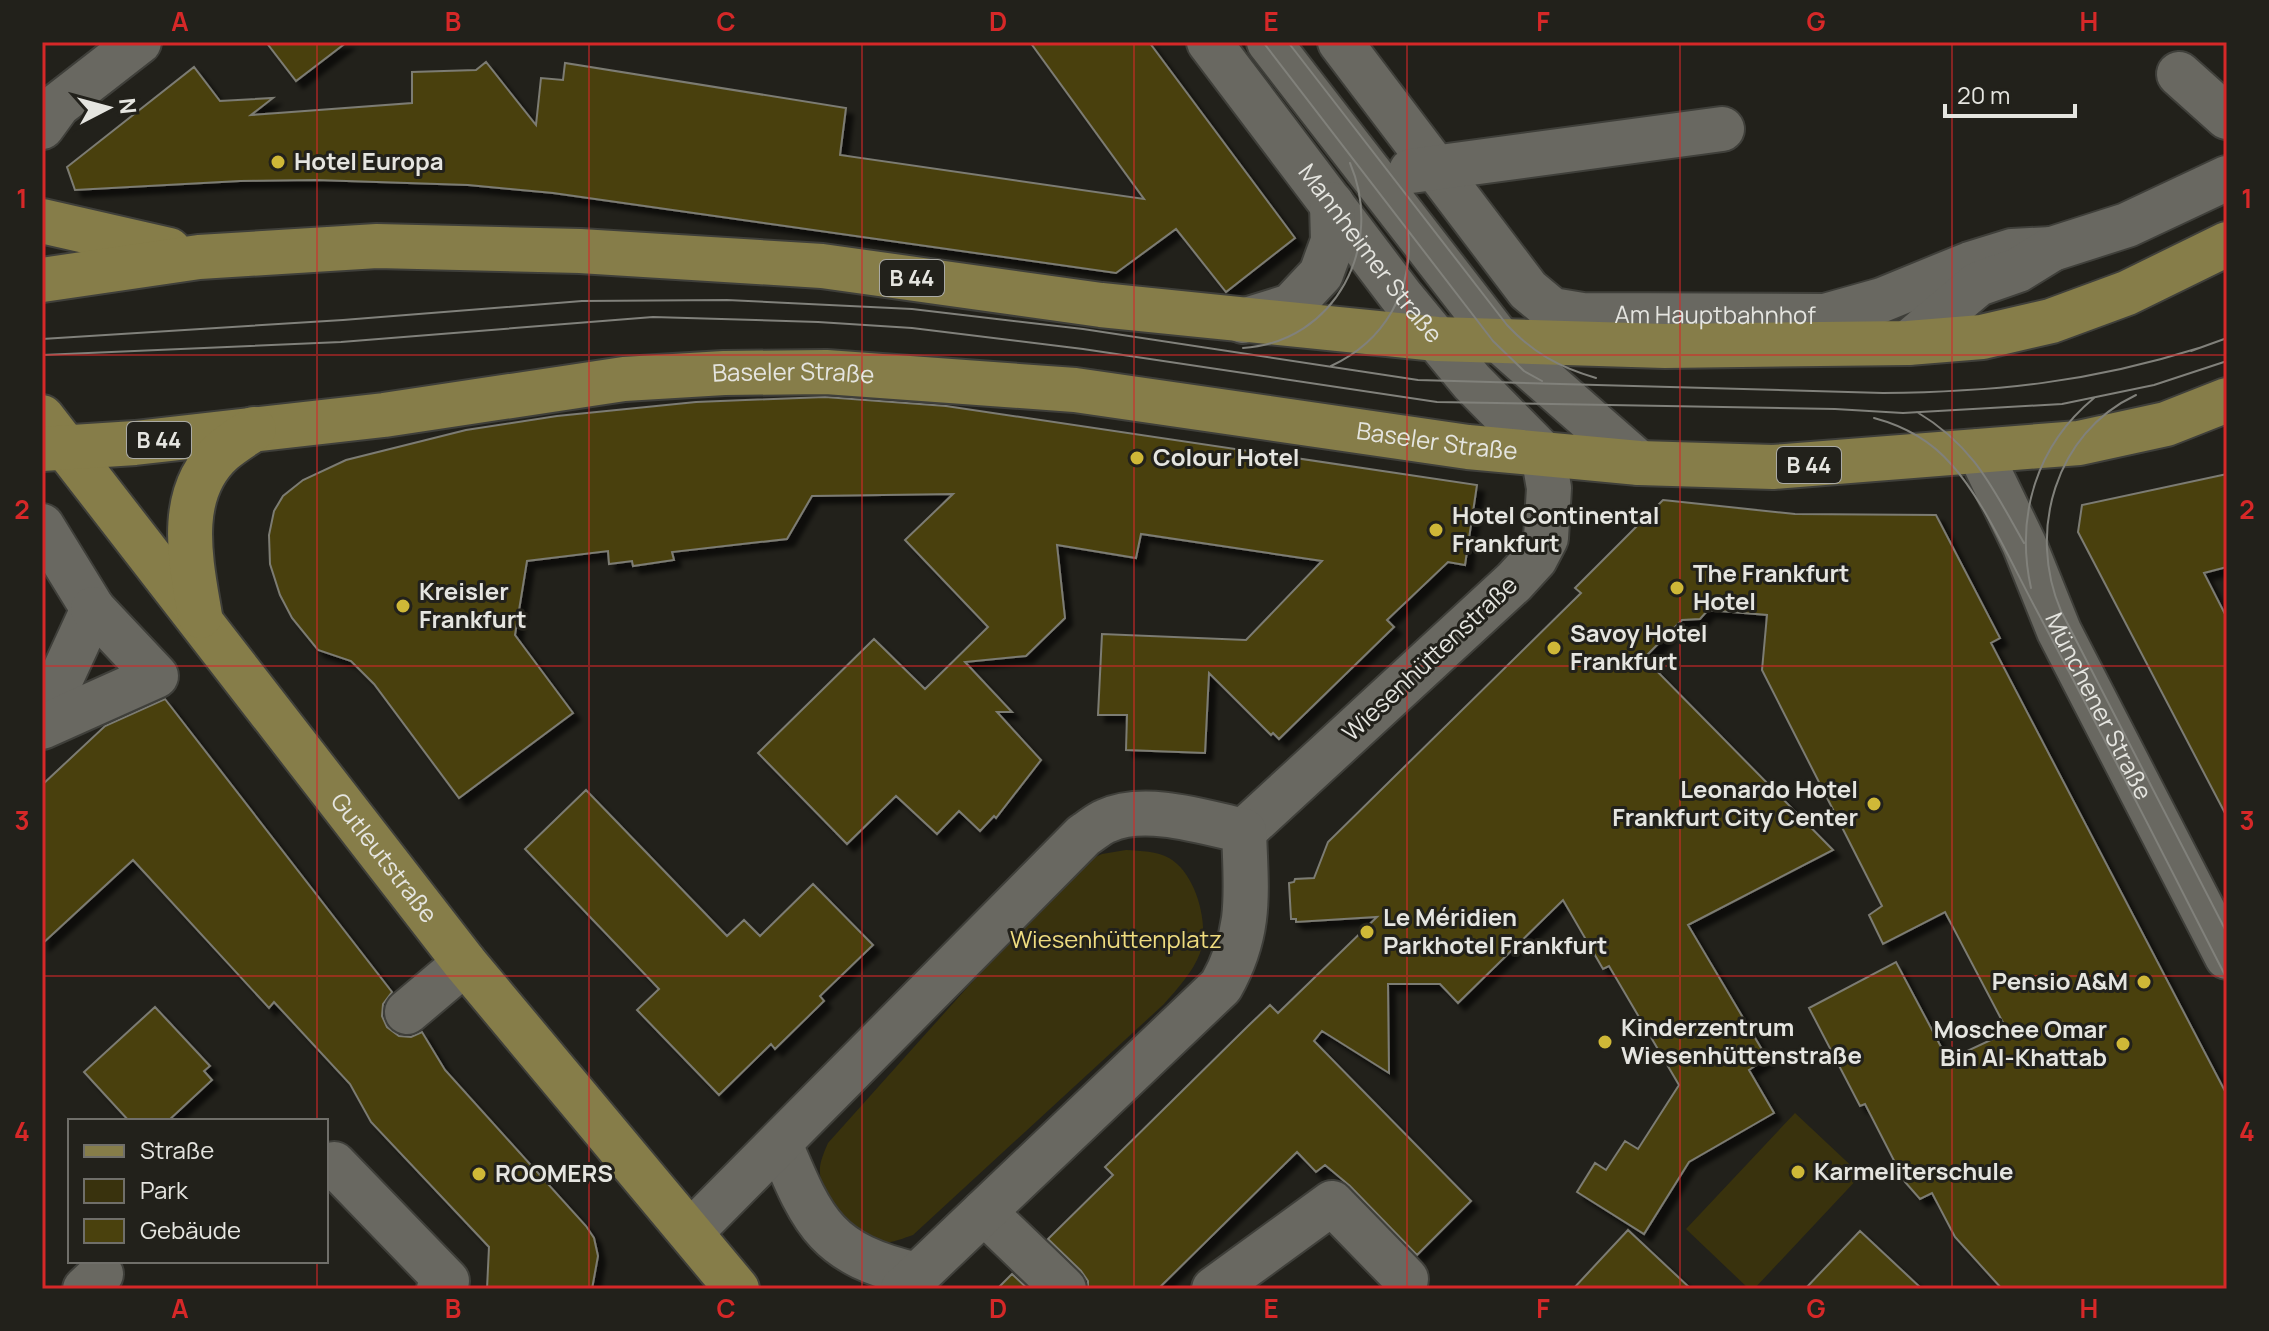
<svg xmlns="http://www.w3.org/2000/svg" width="2269" height="1331" font-family="Manrope,sans-serif">
  <style>
    .green { fill: #39320d }
    .building { fill: #4a410d; stroke: #7c7b73; stroke-width: 2; filter: url(#shadow) }
    .lines { fill: none; stroke-linecap: round; stroke-linejoin: round }
    .minor-casing { stroke: #3f3f3a; stroke-width: 48 }
    .major-casing { stroke: #3f3f3a; stroke-width: 48 }
    .minor { stroke: #696861; stroke-width: 44 }
    .major { stroke: #867d49; stroke-width: 44 }
    .tram { stroke: #81817b; stroke-width: 2 }
    .grid { fill: none; stroke: #d62828; stroke-width: 2; stroke-opacity: 0.55 }
    .poi-dot { fill: #cfb837; stroke: #22211b; stroke-width: 3 }
    .labels { text-anchor: middle; stroke-width: 6; stroke-linejoin: round; paint-order: stroke }
    .shield { fill: #22211b; stroke: #aaaaa5; stroke-width: 2 }
    .shield-label { font-size: 22px; font-weight: bold; fill: #e5e5e0 }
    .poi-label { font-size: 24px; font-weight: bold; fill: #e5e5e0; stroke: #22211b; text-anchor: start }
    .street-label { font-size: 24px; fill: #e5e5e0; stroke: #22211b }
    .park-label { font-size: 24px; fill: #efdc7f; stroke: #22211b }
    .neatline { fill: none; stroke: #d62828; stroke-width: 3 }
    .grid-label { font-size: 26px; text-anchor: middle; font-weight: bold; fill: #d62828 }
  </style>
  <defs>
    <filter id="shadow"><feDropShadow dx="7" dy="7" stdDeviation="2" flood-color="#0009"/></filter>
  </defs>
  <rect width="100%" height="100%" fill="#22211b"/>
  <!-- green -->
  <path class="green" d="M1126,850C1141,851 1157,851 1169,858C1196,873 1210,925 1200,953C1193,972 1177,989 1164,1004L913,1235C901,1239 888,1245 876,1242C850,1236 817,1194 820,1167C821,1159 825,1150 828,1143L1076,866L1102,854Z
    M1795,1113L1861,1175L1754,1289H1749L1686,1229Z"/>
  <!-- building -->
  <path class="building" d="M266,42H347L296,81Z
    M1030,42H1149L1295,238L1226,292L1176,229L1116,273L553,193L468,185L316,180L240,181L75,190L67,167L194,67L220,101L273,98L251,115L412,103V72L476,70L486,62L536,125L541,78L563,80L565,63L846,108L840,155L1144,199Z
    M825,397L946,406L1477,485L1465,565L1448,562L1387,620L1394,627L1279,739L1273,733L1271,735L1209,673L1205,753L1126,750L1127,715H1098L1102,634L1246,640L1322,561L1141,534L1136,558L1057,545L1065,618L1026,656L965,662L1012,712H997L1041,760L996,818L994,816L980,831L959,811L937,834L896,796L847,844L758,753L874,639L925,689L988,627L905,540L953,494L812,496L787,539L672,552L674,560L633,566L632,561L609,564L608,551L527,561L515,635L573,713L459,798L374,684L351,661L318,650L292,618L280,595L270,564L269,535L274,511L283,496L303,480L346,460L466,430L557,416L696,402Z
    M2227,474V567L2204,573L2227,618V817L2078,532L2082,505Z
    M1663,500L1795,514L1936,515L2000,638L1991,643L2227,1095V1289H2002L1955,1237L1932,1193L1920,1199L1905,1182L1865,1104L1860,1106L1809,1008L1896,962L1948,1060L2008,1032L1945,912L1883,944L1869,915L1882,906L1762,670L1767,615L1708,610L1700,619L1682,620L1644,658L1833,850L1688,925L1767,1058L1749,1070L1774,1113L1689,1162L1644,1234L1577,1192L1595,1163L1606,1170L1625,1141L1638,1149L1679,1085L1609,966L1603,969L1563,900L1458,1003L1440,984H1388L1389,1073L1322,1031L1314,1041L1471,1201L1417,1255L1350,1186L1325,1165L1316,1172L1297,1152L1158,1289H1088V1281L1081,1271L1048,1239L1113,1175L1105,1167L1247,1027L1270,1005L1278,1013L1377,917L1296,922V919H1291L1289,883L1294,882L1295,879L1314,878L1328,842L1581,593L1575,588Z
    M165,699L392,992L383,1004L382,1016L387,1027L399,1036L411,1037L422,1032L445,1070L586,1226L594,1238L598,1256L592,1289H487L489,1247L371,1122L350,1084L274,1002L269,1008L133,860L42,944V785L105,726Z
    M586,790L727,936L744,920L760,936L813,884L873,945L820,996L824,1001L775,1049L771,1044L719,1095L637,1010L659,989L525,849Z
    M155,1007L210,1066L204,1071L212,1080L168,1121H129L84,1072Z
    M1628,1230L1691,1289H1573Z
    M1860,1231L1922,1289H1805Z
    M1012,1274L1028,1289H997Z"/>
  <g class="lines">
    <defs>
      <g id="minor">
        <path id="s1" d="M1209,42L1401,296L1472,382L1543,454L1549,488L1546,538L1535,559L1514,582L1244,831"/>
        <path d="M1269,42L1501,342L1639,463"/>
        <path id="s2" d="M1340,42L1528,290L1552,310L1582,315L1825,316L1882,300L1970,264L2012,251L2052,249"/>
        <path d="M2179,74L2227,117"/>
        <path d="M42,127L58,105L139,42"/>
        <path d="M1411,171L1722,129"/>
        <path d="M1243,321L1291,306L1321,274L1333,241L1332,204"/>
        <path d="M1908,343L1978,284L2018,270L2052,249L2127,225L2227,178"/>
        <path id="s3" d="M1979,451L2024,544L2059,631L2227,957"/>
        <path d="M42,526L93,609L42,720"/>
        <path d="M42,727L156,676L93,609"/>
        <path d="M407,1012L465,963"/>
        <path d="M780,1144C814,1225 827,1254 917,1275"/>
        <path d="M334,1164L447,1281L439,1289"/>
        <path d="M984,1212L1064,1289"/>
        <path d="M691,1232L1084,835C1091,831 1098,824 1106,821C1145,803 1204,822 1244,831C1246,892 1252,931 1221,986L903,1289"/>
        <path d="M85,1289L101,1274"/>
        <path d="M1214,1289L1332,1203L1406,1279"/>
      </g>
      <g id="major">
        <path d="M42,221L169,250"/>
        <path d="M42,280L199,257L377,246L580,251L822,266L1101,305L1437,339L1665,346L1908,343L1982,337L2051,321L2127,293L2227,244"/>
        <path id="s4" d="M42,417L465,963L737,1289"/>
        <path id="s5" d="M42,449L135,443L384,415L624,379L724,373L826,372L1075,390L1468,447L1639,463L1773,467L2079,443L2166,424L2227,400"/>
        <path d="M200,616C191,562 175,493 223,451C232,443 244,436 254,429"/>
      </g>
    </defs>
    <!-- minor casing -->
    <use href="#minor" class="minor-casing"/>
    <!-- major casing -->
    <use href="#major" class="major-casing"/>
    <!-- minor -->
    <use href="#minor" class="minor"/>
    <!-- major -->
    <use href="#major" class="major"/>
    <!-- tram -->
    <path class="tram" d="M1263,42L1493,341L1524,371L1542,381
      M1288,42L1507,325C1533,353 1559,367 1596,378
      M42,339L343,320L582,301L727,300L912,309L1083,329L1418,380L1883,393C1996,392 2091,382 2199,348
      M1243,348C1336,342 1385,245 1350,163
      M2191,351L2227,338
      M42,355L341,342L653,317L818,322L912,328L1083,349L1437,402L1835,409L1903,413L2062,404L2154,385L2227,361
      M1331,366C1385,341 1414,290 1408,231
      M2136,395C2055,433 2027,532 2061,611L2227,933
      M1917,412C1974,446 1992,487 2024,543
      M1874,418C1904,426 1931,441 1951,464C1984,500 2013,567 2037,611C2102,733 2164,856 2227,979
      M2031,588C2015,515 2037,445 2094,398"/>
  </g>
  <!-- grid -->
  <path class="grid" d="M317,42V1121M589,42V1289M862,42V1289M1134,42V1289M1407,42V1289M1680,42V1289M1952,42V1289M42,355H2227M42,666H2227M42,976H2227M317,1261V1289"/>
  <!-- markers -->
  <g class="poi-dot">
    <circle cx="278" cy="162" r="8"/>
    <circle cx="1137" cy="458" r="8"/>
    <circle cx="1436" cy="530" r="8"/>
    <circle cx="1677" cy="588" r="8"/>
    <circle cx="403" cy="606" r="8"/>
    <circle cx="1554" cy="648" r="8"/>
    <circle cx="1874" cy="804" r="8"/>
    <circle cx="1367" cy="932" r="8"/>
    <circle cx="2144" cy="982" r="8"/>
    <circle cx="1605" cy="1042" r="8"/>
    <circle cx="2123" cy="1044" r="8"/>
    <circle cx="1798" cy="1172" r="8"/>
    <circle cx="479" cy="1174" r="8"/>
  </g>
  <g class="labels">
    <!-- shield labels -->
    <g class="shield">
      <rect x="880" y="260" width="64" height="36" rx="6"/>
      <rect x="127" y="422" width="64" height="36" rx="6"/>
      <rect x="1777" y="447" width="64" height="36" rx="6"/>
    </g>
    <g class="shield-label">
      <text x="912" y="286">B 44</text>
      <text x="159" y="448">B 44</text>
      <text x="1809" y="473">B 44</text>
    </g>
    <!-- poi labels -->
    <g class="poi-label">
      <text x="294" y="170">Hotel Europa</text>
      <text x="1153" y="466">Colour Hotel</text>
      <text x="1452" y="524">Hotel Continental<tspan x="1452" dy="28">Frankfurt</tspan></text>
      <text x="1693" y="582">The Frankfurt<tspan x="1693" dy="28">Hotel</tspan></text>
      <text x="419" y="600">Kreisler<tspan x="419" dy="28">Frankfurt</tspan></text>
      <text x="1570" y="642">Savoy Hotel<tspan x="1570" dy="28">Frankfurt</tspan></text>
      <text x="1858" y="798" text-anchor="end">Leonardo Hotel<tspan x="1858" dy="28">Frankfurt City Center</tspan></text>
      <text x="1383" y="926">Le Méridien<tspan x="1383" dy="28">Parkhotel Frankfurt</tspan></text>
      <text x="2128" y="990" text-anchor="end">Pensio A&amp;M</text>
      <text x="1621" y="1036">Kinderzentrum<tspan x="1621" dy="28">Wiesenhüttenstraße</tspan></text>
      <text x="2107" y="1038" text-anchor="end">Moschee Omar<tspan x="2107" dy="28">Bin Al-Khattab</tspan></text>
      <text x="1814" y="1180">Karmeliterschule</text>
      <text x="495" y="1182">ROOMERS</text>
    </g>
    <!-- street labels -->
    <g class="street-label">
      <text dy="8" stroke="none"><textPath href="#s1" startOffset="266">Mannheimer Straße</textPath></text>
      <text dy="8" stroke="none"><textPath href="#s2" startOffset="506">Am Hauptbahnhof</textPath></text>
      <text dy="8" stroke="none"><textPath href="#s5" startOffset="756">Baseler Straße</textPath></text>
      <text dy="8" stroke="none"><textPath href="#s5" startOffset="1404">Baseler Straße</textPath></text>
      <text transform="translate(1430 659) rotate(-43)" y="8">Wiesenhüttenstraße</text>
      <text dy="8" stroke="none"><textPath href="#s3" startOffset="282">Münchener Straße</textPath></text>
      <text dy="8" stroke="none"><textPath href="#s4" startOffset="558">Gutleutstraße</textPath></text>
    </g>
    <!-- park labels -->
    <g class="park-label">
      <text x="1116" y="948">Wiesenhüttenplatz</text>
    </g>
  </g>
  <!-- border -->
  <rect width="2269" height="1331" fill="none" stroke="#22211b" stroke-width="88"/>
  <!-- legend -->
  <rect x="68" y="1119" width="260" height="144" fill="#22211b" stroke="#706f6a" stroke-width="2"/>
  <rect x="84" y="1145" width="40" height="12" fill="#867d49" stroke="#706f6a" stroke-width="2"/>
  <text x="140" y="1159" font-size="24" fill="#e5e5e0">Straße</text>
  <rect x="84" y="1179" width="40" height="24" fill="#39320d" stroke="#706f6a" stroke-width="2"/>
  <text x="140" y="1199" font-size="24" fill="#e5e5e0">Park</text>
  <rect x="84" y="1219" width="40" height="24" fill="#4a410d" stroke="#706f6a" stroke-width="2"/>
  <text x="140" y="1239" font-size="24" fill="#e5e5e0">Gebäude</text>
  <!-- north arrow -->
  <g transform="translate(108 108) rotate(84)" stroke="#22211b" stroke-width="6" paint-order="stroke">
  <path d="M0-6L14 30L0 20L-14 30Z" fill="#e5e5e0"/>
  <text y="-12" font-size="22" font-weight="bold" text-anchor="middle" fill="#e5e5e0">N</text>
  </g>
  <!-- scale -->
  <path d="M1945 104v12h130v-12" fill="none" stroke="#e5e5e0" stroke-width="4"/>
  <text x="1957" y="104" font-size="24" fill="#e5e5e0" stroke="#22211b" stroke-width="6" paint-order="stroke">20 m</text>
  <rect x="44" y="44" width="2181" height="1243" class="neatline"/>
  <g class="grid-label">
    <text x="180" y="31">A</text>
    <text x="453" y="31">B</text>
    <text x="726" y="31">C</text>
    <text x="998" y="31">D</text>
    <text x="1271" y="31">E</text>
    <text x="1543" y="31">F</text>
    <text x="1816" y="31">G</text>
    <text x="2089" y="31">H</text>
    <text x="22" y="208">1</text>
    <text x="2247" y="208">1</text>
    <text x="22" y="519">2</text>
    <text x="2247" y="519">2</text>
    <text x="22" y="830">3</text>
    <text x="2247" y="830">3</text>
    <text x="22" y="1141">4</text>
    <text x="2247" y="1141">4</text>
    <text x="180" y="1318">A</text>
    <text x="453" y="1318">B</text>
    <text x="726" y="1318">C</text>
    <text x="998" y="1318">D</text>
    <text x="1271" y="1318">E</text>
    <text x="1543" y="1318">F</text>
    <text x="1816" y="1318">G</text>
    <text x="2089" y="1318">H</text>
  </g>
</svg>
